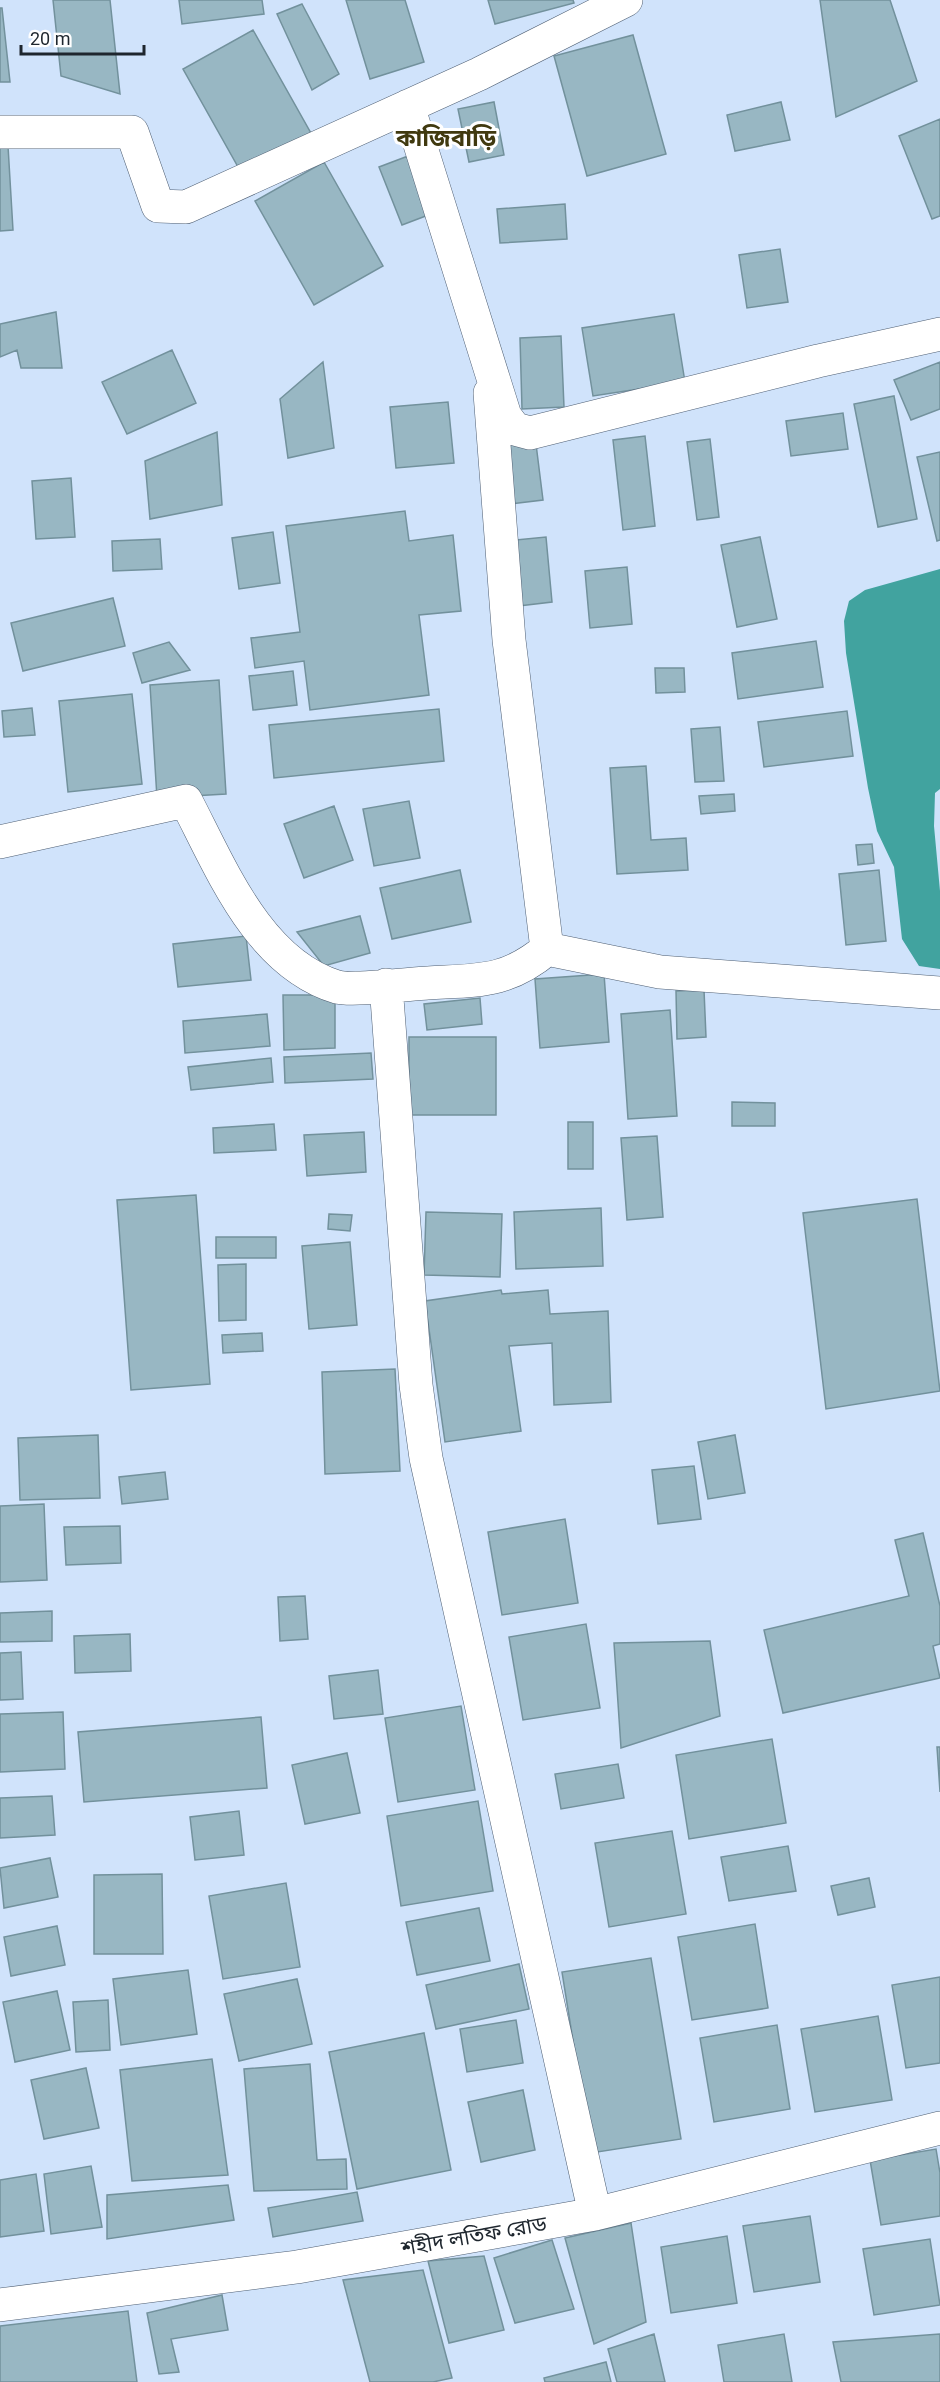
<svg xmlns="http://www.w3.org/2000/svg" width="940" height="2382" font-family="Roboto,'Noto Sans Bengali',sans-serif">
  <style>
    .water { fill: #41a39f }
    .building { fill: #98b7c3; stroke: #72919c; stroke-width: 1.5 }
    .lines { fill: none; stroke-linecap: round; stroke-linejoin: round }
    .minor-casing { stroke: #4f5f73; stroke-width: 34 }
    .minor { stroke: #fff; stroke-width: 33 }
    .labels { text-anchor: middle; stroke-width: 6; stroke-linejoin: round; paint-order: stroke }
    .street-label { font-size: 21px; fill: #1e262e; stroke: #fff }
    .quarter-label { font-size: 24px; font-weight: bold; fill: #40390f; stroke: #fff }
  </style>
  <rect width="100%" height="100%" fill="#d0e3fb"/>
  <!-- water -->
  <path class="water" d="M940,569V789L935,793L934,826L940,891V969L919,966L902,939L894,867L877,831L868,788L846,653L844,621L849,601L865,590Z"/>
  <!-- building -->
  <path class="building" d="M53,0H110L120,94L61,76Z
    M179,0H262L264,14L182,24Z
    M346,0H405L424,62L370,79Z
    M488,0H573L574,3L495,24Z
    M820,0H890L917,81L836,117Z
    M302,4L339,74L312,90L277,14Z
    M0,8H2L10,82H0Z
    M253,30L312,135L242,174L183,69Z
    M633,35L666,154L587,176L554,56Z
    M494,102L504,155L469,162L458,109Z
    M781,102L790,140L735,151L727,115Z
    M940,119V216L932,219L899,136Z
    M0,146H8L13,230L0,231Z
    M408,156L431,214L402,225L379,167Z
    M324,162L383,266L314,305L255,201Z
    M565,204L567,239L500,243L497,209Z
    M780,249L788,302L747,308L739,255Z
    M56,312L62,368H21L17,350L0,357V324Z
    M674,314L685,382L593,396L582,328Z
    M561,336L564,407L522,409L520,338Z
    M172,350L196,403L127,434L102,382Z
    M323,362L334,448L288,458L280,399Z
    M940,362V409L911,420L894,380Z
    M894,396L917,519L878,527L854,404Z
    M448,402L454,463L396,468L390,407Z
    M843,413L848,449L791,456L786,421Z
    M217,432L222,505L150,519L145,461Z
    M535,436L543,500L494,506L487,442Z
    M645,436L655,526L623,530L613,440Z
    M710,439L719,517L697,520L687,442Z
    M940,452V540L937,541L917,457Z
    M71,478L75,537L36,539L32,481Z
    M405,511L409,541L453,535L461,611L419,615L429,695L310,710L304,661L255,668L251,638L300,632L286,526Z
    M273,532L280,583L239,589L232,538Z
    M546,537L552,602L502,608L495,542Z
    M760,537L777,619L737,627L721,545Z
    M160,539L162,569L113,571L112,541Z
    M627,567L632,624L590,628L585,571Z
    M113,598L125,646L23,671L11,623Z
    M816,641L823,687L738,699L732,653Z
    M169,642L190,670L142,683L133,653Z
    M655,668H684L685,692L656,693Z
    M293,671L297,705L253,710L249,676Z
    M219,680L226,794L157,798L150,685Z
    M132,694L142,784L68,792L59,701Z
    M32,708L35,735L4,737L2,711Z
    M439,709L444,761L274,778L269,725Z
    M847,711L853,756L764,767L758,722Z
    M720,727L724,781L695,782L691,729Z
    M646,766L651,840L686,838L688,870L617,874L610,768Z
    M734,794L735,811L701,814L699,796Z
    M409,801L420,858L374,866L363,809Z
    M334,806L353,860L304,878L284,824Z
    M872,844L874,863L858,865L856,845Z
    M460,870L471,922L392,939L380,888Z
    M879,870L886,941L846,945L839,874Z
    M360,916L370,953L324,966L297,932Z
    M246,936L251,980L178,987L173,944Z
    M604,974L609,1042L540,1048L535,979Z
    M704,990L706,1037L677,1039L676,991Z
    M283,995H335V1048L284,1050Z
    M480,998L482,1024L427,1030L424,1004Z
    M670,1010L677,1116L628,1119L621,1014Z
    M267,1014L270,1046L185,1053L183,1021Z
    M409,1037H496V1115H409Z
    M371,1053L373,1079L285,1083L284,1057Z
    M271,1058L273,1082L191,1090L188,1067Z
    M732,1102L775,1103V1126H732Z
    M568,1122H593V1169H568Z
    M274,1124L276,1150L214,1153L213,1128Z
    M364,1132L366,1172L307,1176L304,1135Z
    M657,1136L663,1217L627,1220L621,1138Z
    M196,1195L210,1384L131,1390L117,1200Z
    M917,1199L940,1391L826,1409L803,1213Z
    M601,1208L603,1266L516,1269L514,1212Z
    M426,1212L502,1214L500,1277L424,1275Z
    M329,1214L352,1215L350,1231L328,1229Z
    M216,1237H276V1258H216Z
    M350,1242L357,1325L309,1329L302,1246Z
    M246,1264V1320L219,1321L218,1265Z
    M501,1290L502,1294L548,1290L550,1314L608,1311L611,1402L554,1405L552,1343L509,1346L521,1431L445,1442L425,1301Z
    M262,1333L263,1351L223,1353L222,1335Z
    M395,1369L400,1471L325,1474L322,1372Z
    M98,1435L100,1498L20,1500L18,1438Z
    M735,1435L745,1493L708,1499L698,1442Z
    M694,1466L701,1519L658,1524L652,1470Z
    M165,1472L168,1499L122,1504L119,1477Z
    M44,1504L47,1580L0,1582V1506Z
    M565,1519L578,1603L502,1615L488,1532Z
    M120,1526L121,1563L66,1565L64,1527Z
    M923,1533L940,1606V1644L933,1646L940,1678L783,1713L764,1630L909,1596L895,1540Z
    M305,1596L308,1639L280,1641L278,1597Z
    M52,1611V1641L0,1642V1613Z
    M586,1624L600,1708L523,1720L509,1637Z
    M130,1634L131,1671L75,1673L74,1636Z
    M710,1641L720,1716L621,1748L614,1643Z
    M21,1652L23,1699L0,1700V1653Z
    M378,1670L383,1714L334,1719L329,1676Z
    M461,1706L475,1790L398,1802L385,1718Z
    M63,1712L65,1769L0,1772V1714Z
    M261,1717L267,1788L84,1802L78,1732Z
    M772,1739L786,1823L689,1839L676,1755Z
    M937,1747H940V1792Z
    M347,1753L360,1813L305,1824L292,1765Z
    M618,1764L624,1798L561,1809L555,1774Z
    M52,1796L55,1835L0,1838V1798Z
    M478,1801L493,1891L401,1906L387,1816Z
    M239,1811L244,1855L195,1860L190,1817Z
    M672,1831L686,1914L609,1927L595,1843Z
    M788,1846L796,1891L729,1901L721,1857Z
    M50,1858L58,1897L4,1908L0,1868Z
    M162,1874L163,1954H94V1875Z
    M869,1878L875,1907L838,1915L831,1886Z
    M286,1883L300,1967L223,1979L209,1896Z
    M479,1908L490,1961L417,1975L406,1922Z
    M755,1924L768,2008L692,2020L678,1937Z
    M57,1926L65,1965L11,1976L4,1937Z
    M651,1958L681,2139L591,2153L562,1972Z
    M519,1964L529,2009L436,2029L426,1985Z
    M188,1970L197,2034L121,2045L113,1979Z
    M940,1977V2063L906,2068L892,1985Z
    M297,1979L312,2044L239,2061L224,1994Z
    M57,1991L70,2050L15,2062L3,2002Z
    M108,2000L110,2050L76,2052L73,2002Z
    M878,2016L892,2100L815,2112L801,2029Z
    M516,2020L523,2063L467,2072L460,2029Z
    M777,2025L790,2109L714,2122L700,2038Z
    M424,2033L451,2170L357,2189L329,2052Z
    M212,2059L228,2175L132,2181L120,2070Z
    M310,2064L317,2160L346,2159L347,2189L254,2191L244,2069Z
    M86,2068L99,2128L44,2139L31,2080Z
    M523,2090L535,2150L481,2162L468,2102Z
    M936,2149L940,2173V2216L881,2225L870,2160Z
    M91,2166L102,2227L51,2234L44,2174Z
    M36,2174L44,2231L0,2237V2180Z
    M228,2185L234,2220L107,2239V2195Z
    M357,2192L363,2221L273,2237L268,2208Z
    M810,2216L820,2282L754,2292L743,2226Z
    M631,2223L646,2322L594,2344L565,2238Z
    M727,2236L737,2303L671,2313L661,2247Z
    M930,2239L940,2305L874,2315L863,2249Z
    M552,2240L574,2309L515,2323L494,2258Z
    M484,2256L504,2330L449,2343L428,2261Z
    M423,2270L452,2378L433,2382H370L343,2280Z
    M222,2295L228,2330L171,2339L179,2372L159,2374L147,2313Z
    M128,2311L137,2382H0V2326Z
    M654,2334L665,2382H617L608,2349Z
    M784,2334L792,2382H724L718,2345Z
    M940,2334V2382H841L833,2342Z
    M606,2362L611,2382H545L544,2378Z"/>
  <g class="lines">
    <defs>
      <path id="minor" d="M408,106L505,416L515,429L530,433L818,361L940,334
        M0,132H132L158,206L186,207L479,74L626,0
        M490,393L509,640L547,949
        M0,842L186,801C221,868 258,963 337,987C352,991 409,984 428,983C478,980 507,983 547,949
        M547,949L660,972L940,993
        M386,985L416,1385L426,1458L595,2214
        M0,2305L297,2267L595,2214L940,2128"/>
    </defs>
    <!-- minor casing -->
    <use href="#minor" class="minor-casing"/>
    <!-- minor -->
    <use href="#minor" class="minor"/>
  </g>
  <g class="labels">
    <!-- street labels -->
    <g class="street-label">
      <text transform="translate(474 2236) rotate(-10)" y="7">শহীদ লতিফ রোড</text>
    </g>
    <!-- quarter labels -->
    <g class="quarter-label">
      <text x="446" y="146">কাজিবাড়ি</text>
    </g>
  </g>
  <!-- scale -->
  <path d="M21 45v9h123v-9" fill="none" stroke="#1e262e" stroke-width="3"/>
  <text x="30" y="45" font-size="18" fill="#1e262e" stroke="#ffffff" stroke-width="4.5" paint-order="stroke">20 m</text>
</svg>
